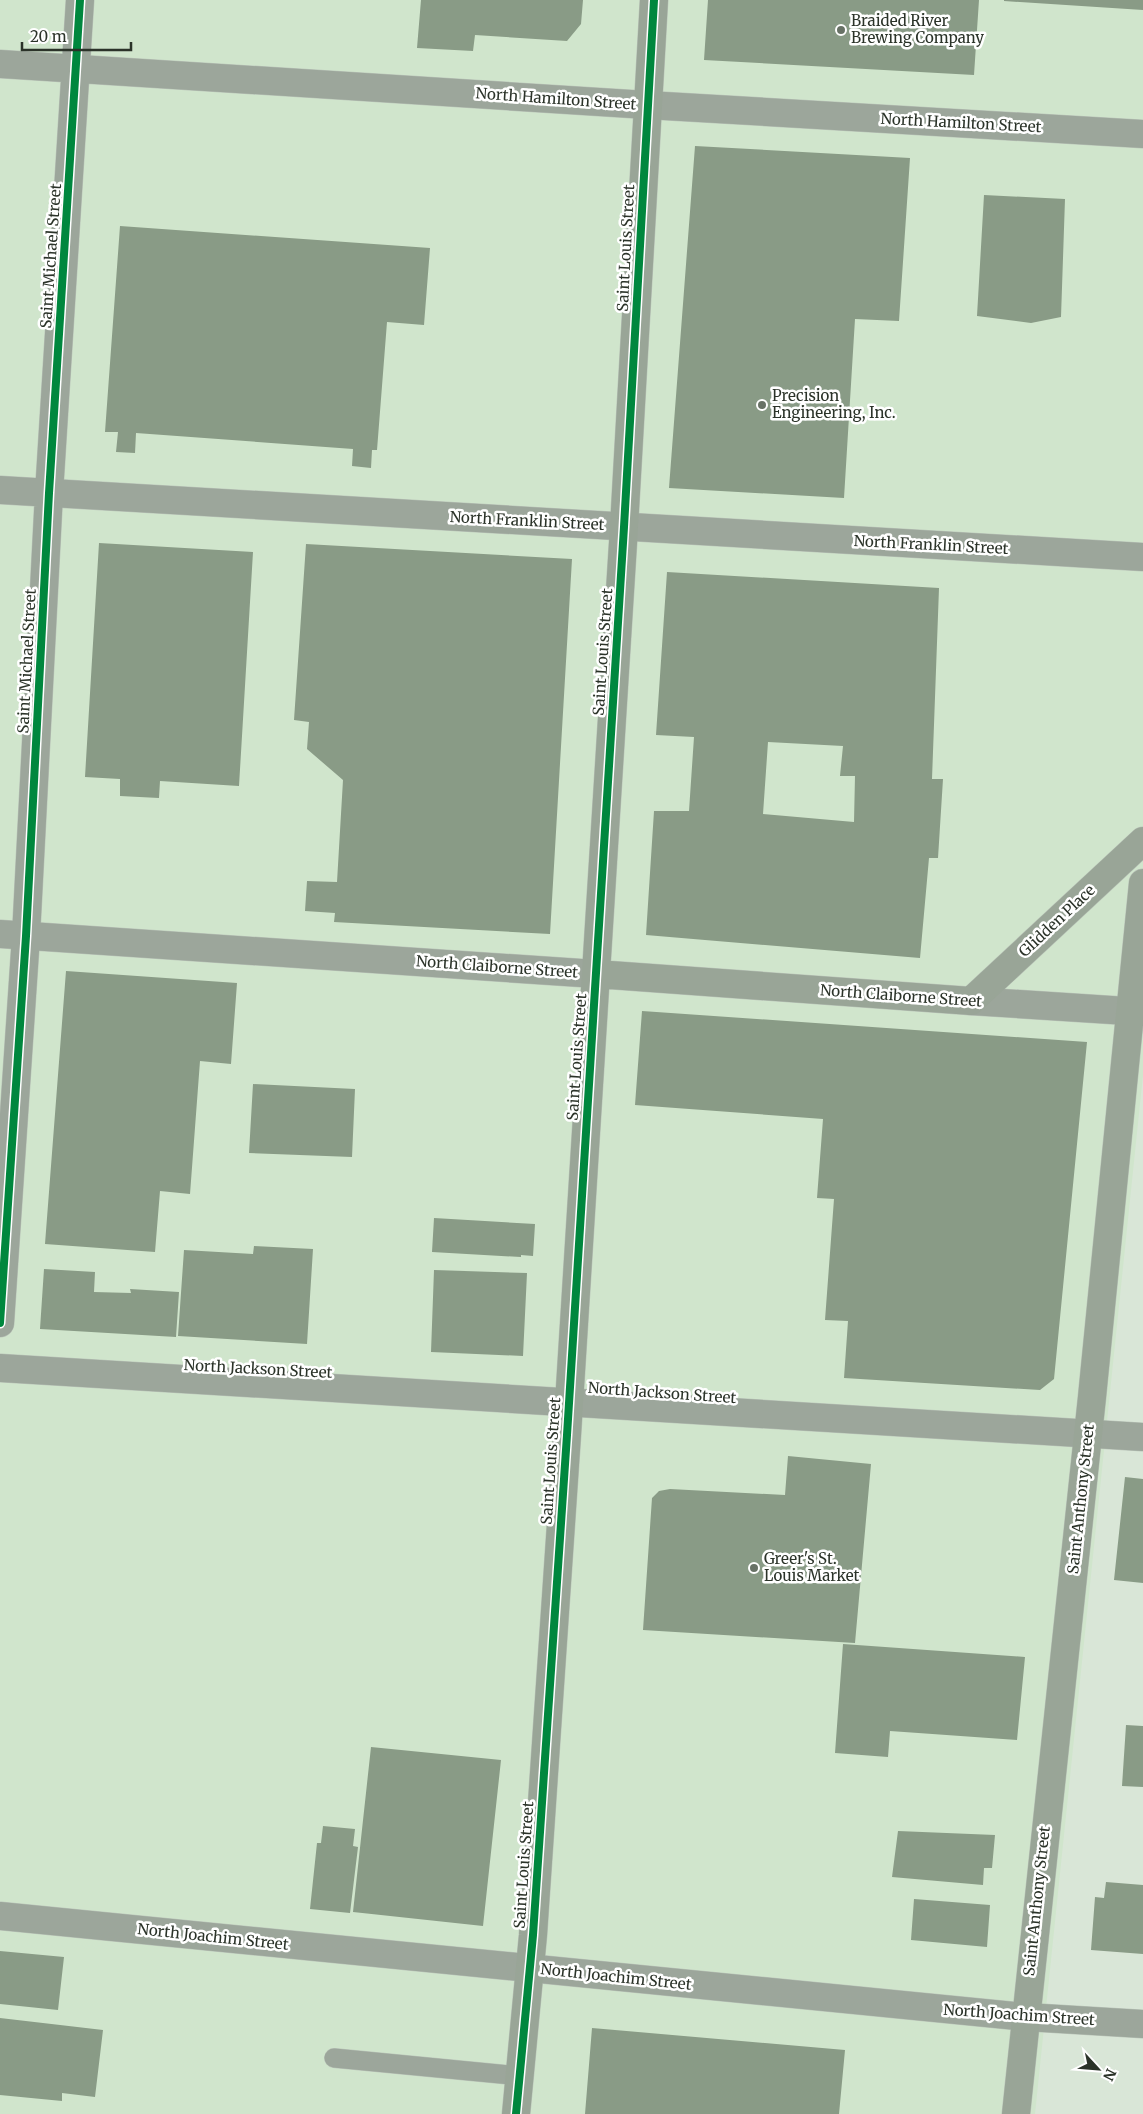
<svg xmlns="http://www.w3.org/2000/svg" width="1143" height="2114" font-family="Merriweather,serif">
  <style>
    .built { fill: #d0e5cc }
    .building { fill: #899b86; fill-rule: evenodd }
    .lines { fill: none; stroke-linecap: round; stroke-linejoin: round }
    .lane-casing { stroke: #bac4b9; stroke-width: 20 }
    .street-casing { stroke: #bac4b9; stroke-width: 29 }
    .secondary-casing { stroke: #bac4b9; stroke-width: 29 }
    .lane { stroke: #9ca69b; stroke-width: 19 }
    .street { stroke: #9ca69b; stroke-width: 28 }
    .secondary { stroke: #99a597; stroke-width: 28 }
    .cycleway-casing { stroke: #fff; stroke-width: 11 }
    .cycleway { stroke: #00873e; stroke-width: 8 }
    .poi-dot { fill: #687266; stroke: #fff; stroke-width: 2 }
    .labels { text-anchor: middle; stroke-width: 5; stroke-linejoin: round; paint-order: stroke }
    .poi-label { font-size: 15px; fill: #2b3329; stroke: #fff; text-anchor: start }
    .street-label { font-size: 15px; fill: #2b3329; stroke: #fff }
  </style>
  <rect width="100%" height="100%" fill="#d9e6d7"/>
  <!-- built -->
  <path class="built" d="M0,0H1143V1075L1035,2114H0Z"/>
  <!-- building -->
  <path class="building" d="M421,0H583L581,24L567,41L475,35L473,51L417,48Z
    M708,0H979L974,75L704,60Z
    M1004,0H1143V10L1004,1Z
    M695,146L910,158L899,321L855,319L844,498L669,488Z
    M984,195L1065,199L1061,317L1031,323L977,316Z
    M120,226L430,248L424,325L387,322L377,450H372L371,468L352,466L353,449L136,433L135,453L116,452L118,432H105Z
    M99,543L253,552L239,786L160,781L159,798L120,796V779L85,777Z
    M306,544L572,559L550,934L334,922L335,913L305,911L307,881L337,882L343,780L307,749L309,722L294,720Z
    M667,572L939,588L932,779H943L938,858H929L920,958L646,935L654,811H689L694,737L656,735ZM768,742L843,746L840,776H855L854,822L763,814Z
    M66,971L237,983L231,1064L200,1061L190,1194L160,1191L155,1252L45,1244Z
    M642,1011L1087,1042L1054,1379L1040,1390L844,1378L848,1321L825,1320L834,1199L817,1198L823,1119L635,1105Z
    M253,1084L355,1089L352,1157L249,1153Z
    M434,1218L535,1224L533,1256L521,1255V1257L432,1252Z
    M254,1246L313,1249L307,1344L178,1336L184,1250L253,1254Z
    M44,1269L95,1272L94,1292L131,1293L130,1289L179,1292L176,1337L40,1329Z
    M434,1270L527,1273L523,1356L431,1352Z
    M788,1456L871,1464L855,1643L643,1630L652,1498L659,1491L670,1489L785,1495Z
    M1125,1477L1143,1479V1583L1114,1580Z
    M843,1644L1025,1657L1017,1740L890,1731L888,1757L835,1753Z
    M1126,1725L1143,1726V1787L1122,1786Z
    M371,1747L501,1760L483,1926L353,1912Z
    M323,1826L355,1829L353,1846L358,1847L350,1913L310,1909L317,1843H321Z
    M898,1831L995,1835L992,1868H984L983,1885L892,1877Z
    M1106,1882L1143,1885V1954L1091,1950L1095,1897L1104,1898Z
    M914,1899L990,1905L987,1947L911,1940Z
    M0,1951L64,1957L58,2010L0,2004Z
    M0,2018L103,2030L95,2097L62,2093V2101L0,2095Z
    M592,2028L845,2050L839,2114H585Z"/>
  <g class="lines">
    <defs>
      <path id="lane" d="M334,2058L520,2076"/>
      <path id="street" d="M0,64L647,105L1143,134
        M0,490L1143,557
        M0,934L596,974
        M971,1001L1143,1012
        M0,1323L26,936L49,493L80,0
        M0,1368L1143,1437
        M0,1916L1026,2017L1143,2024"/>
      <path id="secondary" d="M596,974L971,1001L1143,841
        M516,2114L533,1935L567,1435L624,527L654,0
        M1016,2114L1092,1397L1143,883"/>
    </defs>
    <!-- lane casing -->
    <use href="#lane" class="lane-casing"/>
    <!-- street casing -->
    <use href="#street" class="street-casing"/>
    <!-- secondary casing -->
    <use href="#secondary" class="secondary-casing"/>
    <!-- lane -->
    <use href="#lane" class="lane"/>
    <!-- street -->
    <use href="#street" class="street"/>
    <!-- secondary -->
    <use href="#secondary" class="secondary"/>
    <defs>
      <path id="cycleway" d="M0,1323L26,936L49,493L80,0
        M516,2114L533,1935L567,1435L624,527L654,0"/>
    </defs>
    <!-- cycleway casing -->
    <use href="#cycleway" class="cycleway-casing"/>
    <!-- cycleway -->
    <use href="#cycleway" class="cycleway"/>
  </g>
  <!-- markers -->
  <g class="poi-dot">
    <circle cx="841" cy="30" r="5"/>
    <circle cx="762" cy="405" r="5"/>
    <circle cx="754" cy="1568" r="5"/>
  </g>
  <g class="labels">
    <!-- poi labels -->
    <g class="poi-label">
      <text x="851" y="26">Braided River<tspan x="851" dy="17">Brewing Company</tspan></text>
      <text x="772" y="401">Precision<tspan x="772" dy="17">Engineering, Inc.</tspan></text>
      <text x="764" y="1564">Greer's St.<tspan x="764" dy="17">Louis Market</tspan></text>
    </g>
    <!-- street labels -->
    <g class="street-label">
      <text transform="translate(556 99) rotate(4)" y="5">North Hamilton Street</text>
      <text transform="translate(961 123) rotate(3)" y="5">North Hamilton Street</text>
      <text transform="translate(626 248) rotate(-87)" y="5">Saint Louis Street</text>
      <text transform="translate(51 256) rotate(-86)" y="5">Saint Michael Street</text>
      <text transform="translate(527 521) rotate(3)" y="5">North Franklin Street</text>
      <text transform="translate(931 545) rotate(3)" y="5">North Franklin Street</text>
      <text transform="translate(603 652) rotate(-86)" y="5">Saint Louis Street</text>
      <text transform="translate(27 661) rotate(-87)" y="5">Saint Michael Street</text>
      <text transform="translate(1057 921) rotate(-43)" y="5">Glidden Place</text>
      <text transform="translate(497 967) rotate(4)" y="5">North Claiborne Street</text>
      <text transform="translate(901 996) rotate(4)" y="5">North Claiborne Street</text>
      <text transform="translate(577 1057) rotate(-86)" y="5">Saint Louis Street</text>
      <text transform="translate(258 1369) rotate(3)" y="5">North Jackson Street</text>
      <text transform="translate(662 1393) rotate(4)" y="5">North Jackson Street</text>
      <text transform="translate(551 1461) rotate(-86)" y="5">Saint Louis Street</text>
      <text transform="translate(1081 1499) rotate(-84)" y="5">Saint Anthony Street</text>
      <text transform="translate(524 1865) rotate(-86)" y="5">Saint Louis Street</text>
      <text transform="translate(1037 1901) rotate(-84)" y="5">Saint Anthony Street</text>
      <text transform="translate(213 1937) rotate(6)" y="5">North Joachim Street</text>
      <text transform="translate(616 1977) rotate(6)" y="5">North Joachim Street</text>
      <text transform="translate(1019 2015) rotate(4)" y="5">North Joachim Street</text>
    </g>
  </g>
  <!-- north arrow -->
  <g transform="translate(1098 2069) rotate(116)" stroke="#ffffff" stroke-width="4" paint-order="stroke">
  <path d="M0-4L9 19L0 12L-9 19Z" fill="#2b3329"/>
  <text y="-8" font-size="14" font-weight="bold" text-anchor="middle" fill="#2b3329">N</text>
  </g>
  <!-- scale -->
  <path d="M22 42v8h109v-8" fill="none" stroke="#2b3329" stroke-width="2.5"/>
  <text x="30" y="42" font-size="15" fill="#2b3329" stroke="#ffffff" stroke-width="4" paint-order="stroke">20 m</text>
</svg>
